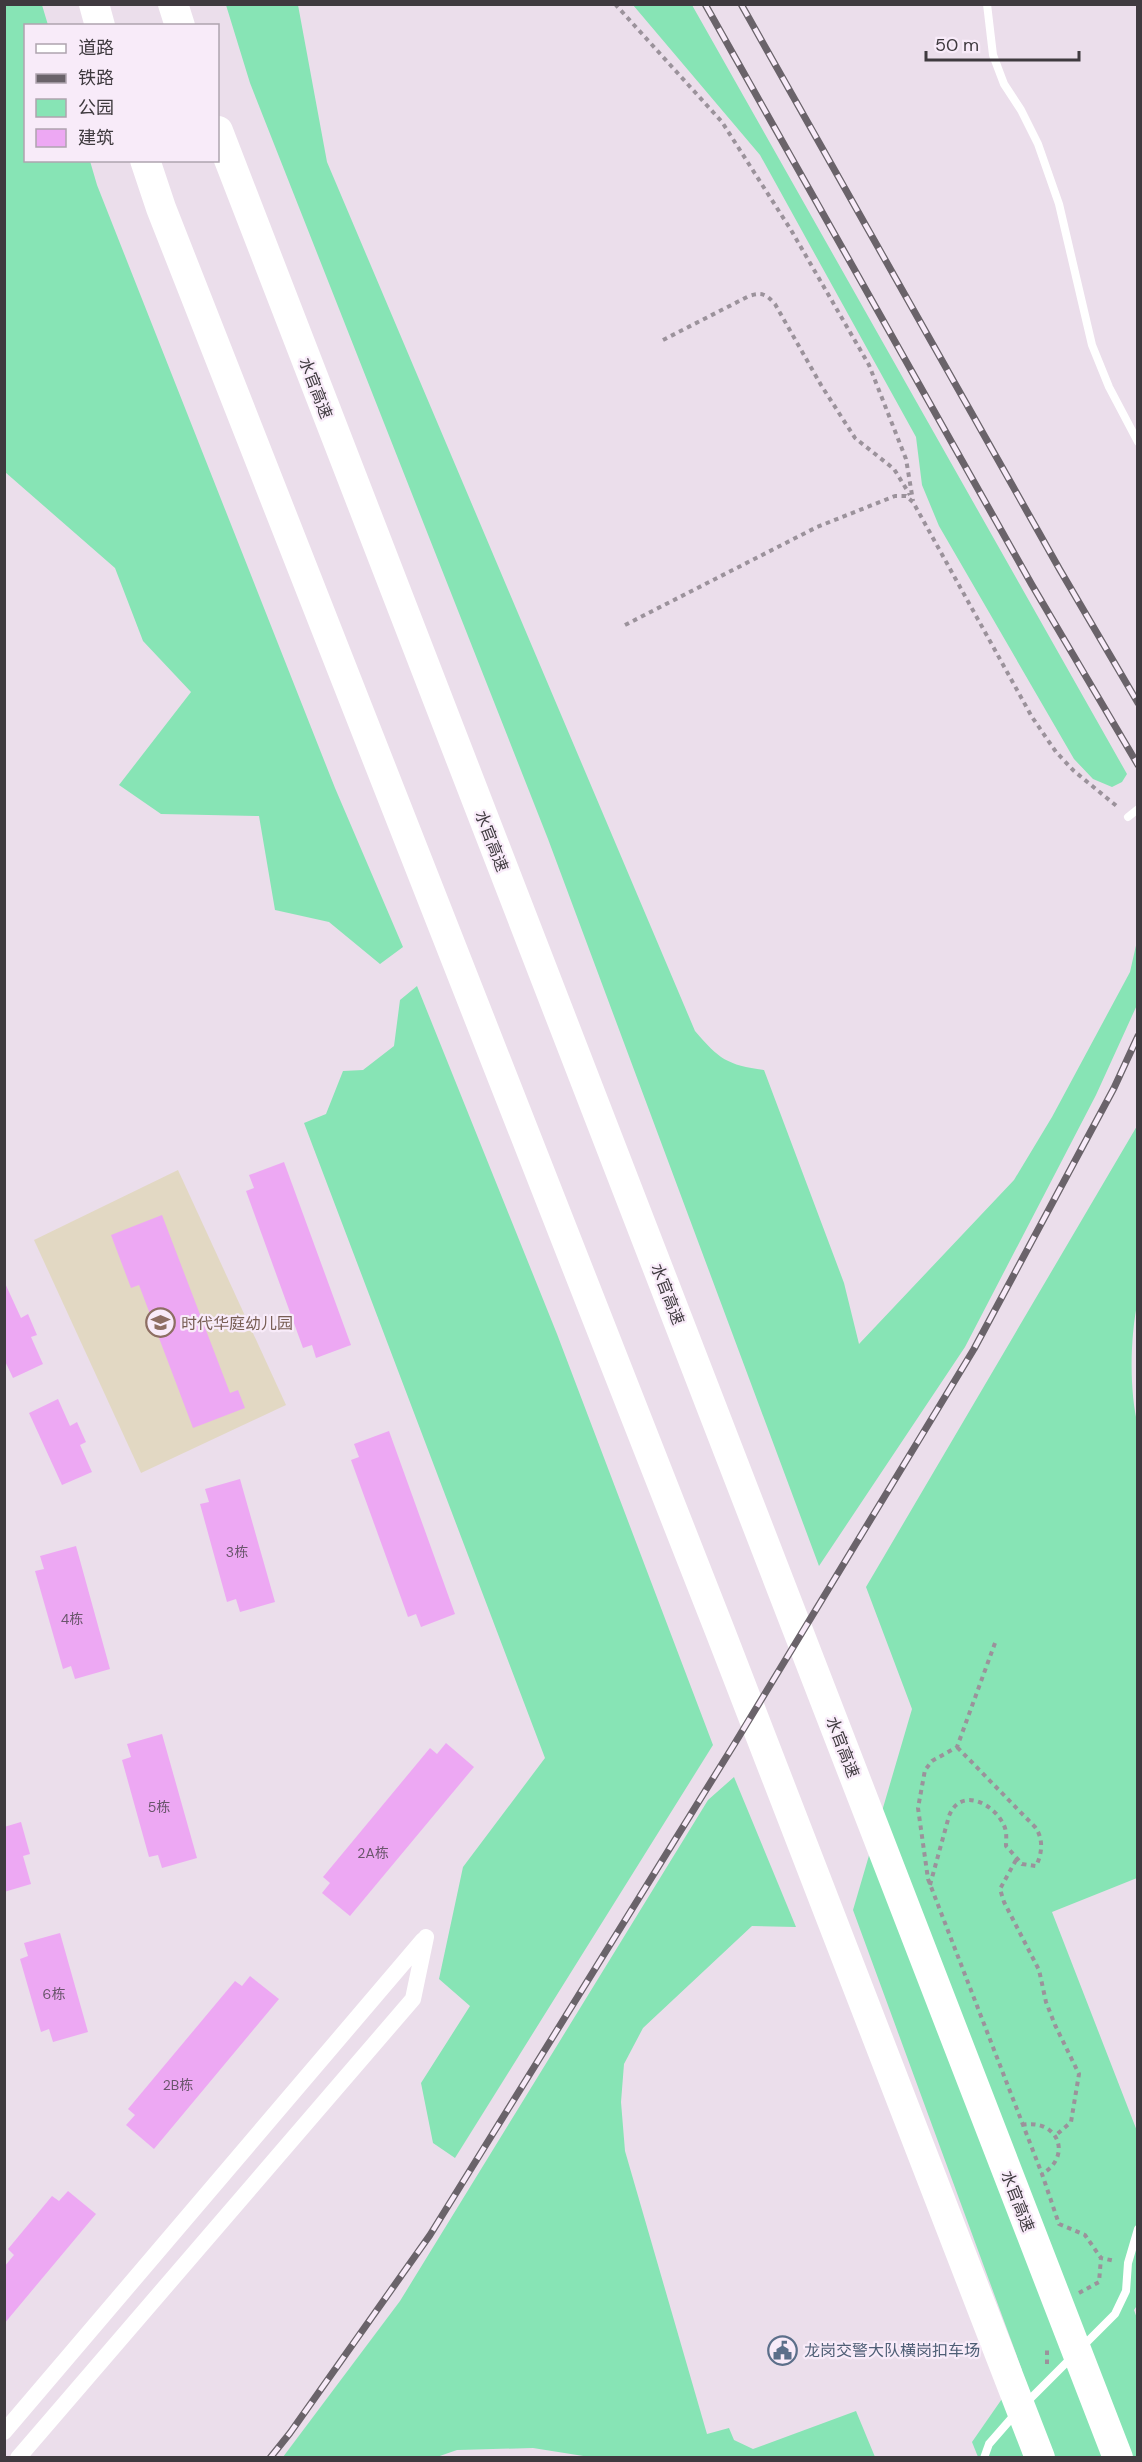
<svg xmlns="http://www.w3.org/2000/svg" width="1142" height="2462" font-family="'DM Sans','Noto Sans SC',sans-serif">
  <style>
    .education { fill: #e2d8c3 }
    .green { fill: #87e4b5 }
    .building { fill: #eda8f3 }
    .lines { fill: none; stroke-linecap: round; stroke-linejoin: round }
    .path { stroke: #9b929b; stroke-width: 4; stroke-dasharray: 4.5 4.5; stroke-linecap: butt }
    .service { stroke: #fff; stroke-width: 8 }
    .minor { stroke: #fff; stroke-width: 16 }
    .motorway { stroke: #fff; stroke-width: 30 }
    .rail-casing { stroke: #6a636a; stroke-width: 7 }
    .rail { stroke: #f8ebf9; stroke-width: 4.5; stroke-dasharray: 14; stroke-linecap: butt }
    .labels { text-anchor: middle; stroke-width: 4.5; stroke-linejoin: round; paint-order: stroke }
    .number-label { font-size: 14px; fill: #6a566c }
    .street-label { font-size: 16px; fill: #3f3a3f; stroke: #f8ebf9 }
    .education-label { font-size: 16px; fill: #785e54; stroke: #f8ebf9; text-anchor: start }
    .service-label { font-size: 16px; fill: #4e5e75; stroke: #f8ebf9; text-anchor: start }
  </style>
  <rect width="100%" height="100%" fill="#ebdeeb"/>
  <!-- education -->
  <path class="education" d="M178,1170L286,1405L141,1473L34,1240Z"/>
  <!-- green -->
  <path class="green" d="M5,4L42,5L48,25L26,26V160L90,161L97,185L335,788L403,947L380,964L329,922L275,910L259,816L161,814L119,785L191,692L143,641L115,568L5,472Z
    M226,5H298L327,162L695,1031C719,1059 727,1065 764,1070L844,1283L859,1344L1014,1180L1052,1117L1130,972L1137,941V1005L1096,1095L965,1347L819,1566L548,839L250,83Z
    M633,5H692L1127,774L1122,782L1112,787L1093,779L1074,759L939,526L922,485L916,437L760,155Z
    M417,986L557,1334L713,1745L455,2158L433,2143L421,2083L470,2006L439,1979L463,1867L545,1758L304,1123L326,1114L343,1071L363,1070L394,1046L400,1000Z
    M1137,1126L1138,1300C1130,1336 1129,1391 1138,1426L1137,1878L1052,1912L1137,2131L1138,2304L1134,2310L1138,2321L1137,2457H978L972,2442L1022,2370L853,1910L912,1709L866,1587Z
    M734,1777L796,1927L752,1926L643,2028L624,2064L621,2102L625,2151L707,2434L729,2428L734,2440L753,2449L856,2411L875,2457L596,2458L533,2448L457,2450L434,2458L283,2457L400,2301L708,1800Z"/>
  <!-- building -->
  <path class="building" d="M284,1162L351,1345L316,1358L312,1345L303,1348L246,1191L254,1188L249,1175Z
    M162,1215L230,1393L238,1390L245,1408L193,1428L139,1285L131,1288L111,1235Z
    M4,1281L21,1318L28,1314L37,1335L31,1337L43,1364L13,1378L4,1359Z
    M58,1399L70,1426L77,1422L86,1442L80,1445L92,1472L62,1485L29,1413Z
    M389,1431L455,1614L421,1627L416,1614L408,1617L351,1460L359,1457L354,1444Z
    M240,1479L275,1602L240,1612L236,1599L227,1602L200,1504L209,1502L205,1489Z
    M76,1546L110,1669L75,1679L71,1666L63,1669L35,1571L44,1569L40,1556Z
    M162,1734L197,1858L162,1868L158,1855L149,1857L122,1760L131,1757L127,1744Z
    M446,1743L474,1767L350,1916L322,1893L330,1883L323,1877L430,1748L437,1754Z
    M21,1822L30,1854L23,1856L31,1884L4,1892V1827Z
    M60,1933L88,2032L53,2042L49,2029L41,2032L20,1959L28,1956L24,1943Z
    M250,1976L279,1999L154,2149L126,2125L135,2115L128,2109L235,1981L242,1986Z
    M68,2191L96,2214L4,2324V2267L14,2255L8,2249L52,2196L59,2201Z"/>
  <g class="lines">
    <!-- path -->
    <path class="path" d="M615,4L722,122L791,230L869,365L906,459L913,501
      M663,340L749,296C762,292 766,294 775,304L821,385L855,438L894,469L910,495
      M625,625L817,527L895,496H906L913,502L1032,717L1056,752L1074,771L1119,808
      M995,1643L957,1747L932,1761L925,1770L918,1808L928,1879L1042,2174L1059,2224L1085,2235L1101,2258L1115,2261
      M1016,1860L1000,1889L1004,1902L1039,1970L1046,2002L1055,2025L1079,2074L1071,2122L1055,2136
      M930,1885L949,1816C961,1785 997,1805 1005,1828C1007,1834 1006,1840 1006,1846L1022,1864L1036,1866C1042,1854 1044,1839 1035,1827L957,1747
      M1022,2125C1058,2118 1073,2156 1042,2174
      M1079,2293L1099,2282L1101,2258
      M1047,2364V2347"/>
    <!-- service -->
    <path class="service" d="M987,4L993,55L1004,84L1021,110L1038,144L1059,204L1092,345L1109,387L1138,442
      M1128,817L1138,809
      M1081,2348L1115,2314L1126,2291L1128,2263L1138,2229
      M1026,2403L1072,2357
      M984,2458L989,2444L1017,2412"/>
    <!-- minor -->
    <path class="minor" d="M4,2432L423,1940
      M18,2458L413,1999L426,1937"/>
    <!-- motorway -->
    <path class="motorway" d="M94,4L100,26
      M173,4L180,26
      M218,131L1118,2458
      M145,160L161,208L720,1631L1040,2458"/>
    <defs>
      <path id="rail" d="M705,4L1032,585L1138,765
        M741,4L1060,570L1138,703
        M270,2458L290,2433L430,2235L735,1743L974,1349L1114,1088L1138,1036"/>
    </defs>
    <!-- rail casing -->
    <use href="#rail" class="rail-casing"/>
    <!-- rail -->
    <use href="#rail" class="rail"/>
  </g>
  <!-- icons -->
  <defs>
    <symbol id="school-ring" viewBox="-11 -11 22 22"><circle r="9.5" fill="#f8ebf9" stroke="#8d6e63" stroke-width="1.5"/><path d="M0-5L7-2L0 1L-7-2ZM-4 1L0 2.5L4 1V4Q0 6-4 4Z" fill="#8d6e63"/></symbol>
    <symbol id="civic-ring" viewBox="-11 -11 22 22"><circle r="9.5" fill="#f8ebf9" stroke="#5c6f8a" stroke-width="1.5"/><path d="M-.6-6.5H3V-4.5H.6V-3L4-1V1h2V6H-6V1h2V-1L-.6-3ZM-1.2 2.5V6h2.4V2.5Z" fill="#5c6f8a"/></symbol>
  </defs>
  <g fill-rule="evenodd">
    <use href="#school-ring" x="144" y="1306" width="33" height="33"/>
    <use href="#civic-ring" x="766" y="2334" width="33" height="33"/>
  </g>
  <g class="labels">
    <!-- number labels -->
    <g class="number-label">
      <text x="237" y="1557">3栋</text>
      <text x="72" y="1624">4栋</text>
      <text x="159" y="1812">5栋</text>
      <text x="373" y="1858">2A栋</text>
      <text x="54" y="1999">6栋</text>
      <text x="178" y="2090">2B栋</text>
    </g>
    <!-- street labels -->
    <g class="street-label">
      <text transform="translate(316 388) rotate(69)" y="6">水官高速</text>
      <text transform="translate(492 841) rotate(69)" y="6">水官高速</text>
      <text transform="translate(668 1294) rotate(69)" y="6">水官高速</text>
      <text transform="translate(843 1747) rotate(69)" y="6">水官高速</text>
      <text transform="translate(1018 2201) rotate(69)" y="6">水官高速</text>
    </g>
    <!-- education labels -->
    <g class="education-label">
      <text x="181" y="1329">时代华庭幼儿园</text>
    </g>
    <!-- service labels -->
    <g class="service-label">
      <text x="804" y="2356">龙岗交警大队横岗扣车场</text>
    </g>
  </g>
  <!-- border -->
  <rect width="1142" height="2462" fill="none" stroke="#3f3a3f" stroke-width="12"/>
  <!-- legend -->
  <rect x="24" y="24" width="195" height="138" fill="#f8ebf9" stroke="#aea4af" stroke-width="1.5"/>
  <rect x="36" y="44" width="30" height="9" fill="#ffffff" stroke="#aea4af" stroke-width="1.5"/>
  <text x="78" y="54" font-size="18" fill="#3f3a3f">道路</text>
  <rect x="36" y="74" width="30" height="9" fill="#6a636a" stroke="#aea4af" stroke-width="1.5"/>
  <text x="78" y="84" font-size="18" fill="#3f3a3f">铁路</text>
  <rect x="36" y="99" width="30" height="18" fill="#87e4b5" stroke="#aea4af" stroke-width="1.5"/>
  <text x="78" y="114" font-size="18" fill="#3f3a3f">公园</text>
  <rect x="36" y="129" width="30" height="18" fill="#eda8f3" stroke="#aea4af" stroke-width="1.5"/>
  <text x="78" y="144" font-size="18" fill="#3f3a3f">建筑</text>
  <!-- scale -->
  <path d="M926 51v9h153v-9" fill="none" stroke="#3f3a3f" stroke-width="3"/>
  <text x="935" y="51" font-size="18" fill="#3f3a3f" stroke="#f8ebf9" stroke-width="4.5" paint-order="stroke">50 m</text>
</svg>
